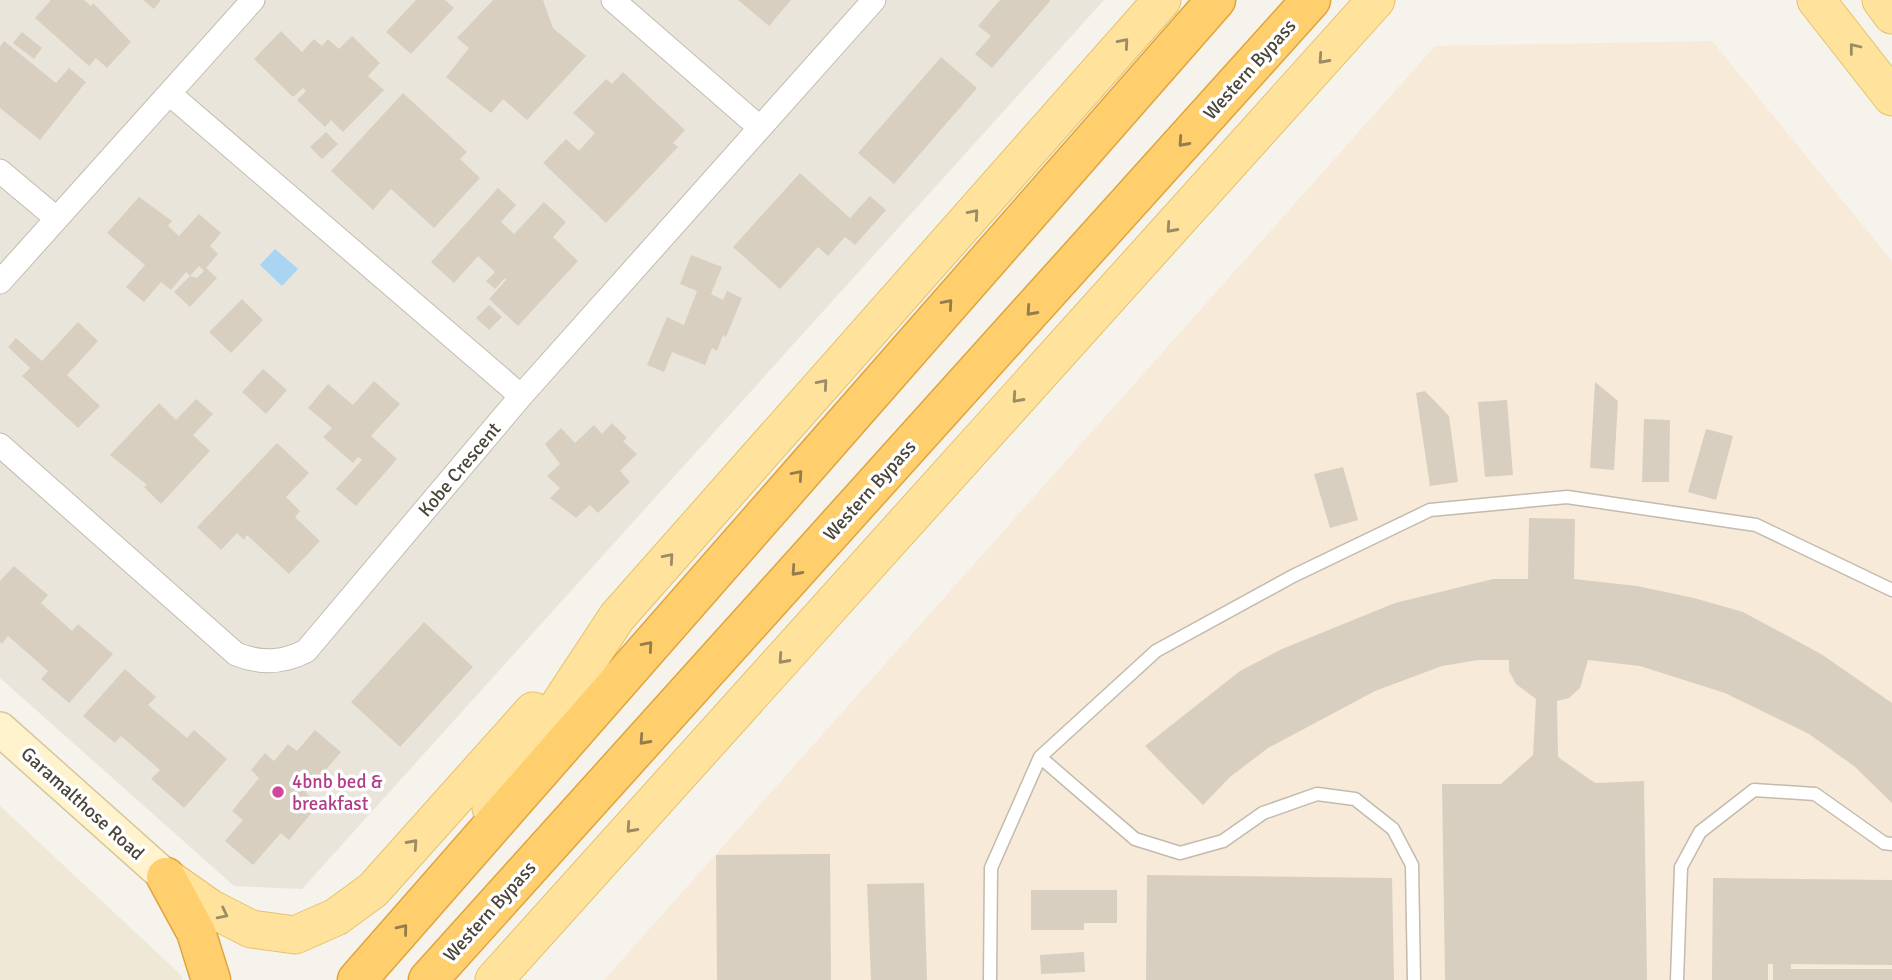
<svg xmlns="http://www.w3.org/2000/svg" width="1892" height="980" font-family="Signika,sans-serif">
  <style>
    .residential { fill: #eae5da }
    .commercial { fill: #f7ead8 }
    .education { fill: #efe8d6 }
    .water { fill: #a9d4f2 }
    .building { fill: #d8cfc1 }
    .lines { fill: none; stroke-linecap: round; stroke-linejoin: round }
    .lane-casing { stroke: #c2bbae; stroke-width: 15 }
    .street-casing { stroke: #c2bbae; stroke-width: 25 }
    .secondary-casing { stroke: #d6c79b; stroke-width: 36 }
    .primary-casing { stroke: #e6c16a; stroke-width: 39 }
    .highway-casing { stroke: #e0a43c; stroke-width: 41 }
    .lane { stroke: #fff; stroke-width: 12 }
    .street { stroke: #fff; stroke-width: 23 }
    .secondary { stroke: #fff3cd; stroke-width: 33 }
    .primary { stroke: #ffe39c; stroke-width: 37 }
    .highway { stroke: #ffcf6e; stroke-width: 38 }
    .oneway { stroke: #9c8c66 }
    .oneway2 { stroke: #937c4e }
    .hotel-dot { fill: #d1479c; stroke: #fff; stroke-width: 2.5 }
    .labels { text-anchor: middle; stroke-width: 7; stroke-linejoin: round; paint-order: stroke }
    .street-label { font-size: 19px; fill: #4b4439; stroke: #fff }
    .hotel-label { font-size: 19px; fill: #b23c85; stroke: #fff; text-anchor: start }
  </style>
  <rect width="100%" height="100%" fill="#f6f3ec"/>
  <!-- residential -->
  <path class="residential" d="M0,0H1104L302,889L234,886L0,678Z"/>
  <!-- commercial -->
  <path class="commercial" d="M1712,41L1892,261V980H604L1435,46Z"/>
  <!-- education -->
  <path class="education" d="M0,806L181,975L182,980H0Z"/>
  <!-- water -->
  <path class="water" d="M275,249L298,269L282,286L260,265Z"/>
  <!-- building -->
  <path class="building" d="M51,0H84L91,6L93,3L131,42L107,68L96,58L89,66L35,18Z
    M143,0H161L154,9Z
    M416,0H445L454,8L411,54L386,32Z
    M493,0H543L553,28L586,56L527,120L503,99L491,113L446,77L469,48L457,38Z
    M738,0H791L769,26Z
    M1000,0H1051L992,68L975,54L991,36L978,26Z
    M281,31L302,52L314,39L322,46L328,39L339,49L352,36L380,63L368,76L384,90L343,132L331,120L325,127L297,100L306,91L303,88L293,97L254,59Z
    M22,32L42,48L34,59L13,43Z
    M4,41L56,83L69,68L86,82L40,140L0,108V47Z
    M941,57L977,88L894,184L858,153Z
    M623,72L685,130L673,143L678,147L606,223L543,163L566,139L579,151L595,133L573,113L606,79L612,84Z
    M403,93L467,152L460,159L480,178L434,228L391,189L373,210L331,171Z
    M326,132L338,144L322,159L310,147Z
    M800,173L850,218L870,196L886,210L855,245L845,237L828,256L818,247L780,289L733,247Z
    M498,188L516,205L501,222L514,234L544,202L566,222L553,237L578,261L518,326L489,299L506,280L505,278L495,289L486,281L495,272L478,256L454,283L431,262Z
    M139,197L172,221L168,226L179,236L199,214L221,233L210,246L218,254L206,268L217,278L190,307L174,292L190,276L197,278L204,271L199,266L190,276L186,272L171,290L161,282L144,302L126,287L145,265L107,233Z
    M691,255L722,267L711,294L723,300L727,291L742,298L726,337L723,335L717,351L712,348L705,365L672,352L664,372L647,365L667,317L684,325L697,291L680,284Z
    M242,299L263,320L231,353L209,332Z
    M489,305L502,317L489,330L476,318Z
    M78,322L98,341L67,375L100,406L78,428L22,376L30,368L8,347L16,338L42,361Z
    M263,369L287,390L266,414L242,392Z
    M374,381L400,404L371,436L397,459L356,506L336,489L362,460L358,457L353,463L323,437L332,428L308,408L328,384L353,405Z
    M1595,382L1618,401L1614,470L1590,468Z
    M1425,391L1449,416L1458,482L1430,486L1416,393Z
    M196,399L213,414L193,435L210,451L161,504L144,487L147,485L110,455L159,403L176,420Z
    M1507,400L1513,475L1485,477L1478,402Z
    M1644,419L1670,420L1669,482H1642Z
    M612,423L627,438L623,441L637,454L620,471L630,482L598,513L590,505L576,518L550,498L560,488L547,476L560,464L545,444L561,428L575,443L594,425L602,434Z
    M1706,429L1733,436L1716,500L1688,492Z
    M277,443L309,473L286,497L300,511L295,517L320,541L289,574L247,535L244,540L237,533L221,550L197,527Z
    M1343,467L1358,520L1330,528L1314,474Z
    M1529,518L1575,519L1574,579L1637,586L1694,598L1743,612L1821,654L1892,703V803L1854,766L1809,734L1725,693L1640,666L1588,660L1580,688L1569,698L1557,701L1558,757L1595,783L1644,781L1647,980H1445L1442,784H1501L1533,755L1536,699L1516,684L1509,671V660H1478L1442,666L1375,691L1268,748L1230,777L1203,805L1145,746L1240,671L1282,649L1395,603L1493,579H1528Z
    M14,566L48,595L41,603L72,631L78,624L113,654L69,703L41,679L48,671L8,636L2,644L0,642V581Z
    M424,622L473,667L400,747L351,702Z
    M125,669L156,697L148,705L187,738L194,730L227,759L184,808L151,779L160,770L121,736L115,743L83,716Z
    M315,730L341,752L306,793L319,804L289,840L281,833L253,865L225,841L243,820L232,811L259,778L251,770L265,753L274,761L288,744L297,751Z
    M830,854L831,980H717L716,855Z
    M1147,875L1392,878L1394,980H1146Z
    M1713,878L1892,880V965L1791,964V969H1892V980H1773V964H1768V980H1712Z
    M924,883L927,980H871L867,884Z
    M1031,890H1117V923H1084V930H1031Z
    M1084,952L1085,972L1041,974L1040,955Z"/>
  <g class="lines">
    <defs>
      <path id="lane" d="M1040,757L1135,839L1180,853L1223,841L1263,813L1317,794L1355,799L1393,829L1412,865L1414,980
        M990,980L991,868L1040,757L1156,651L1293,576L1430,510L1567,497L1756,525L1892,590
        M1677,980L1681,867L1700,832L1754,790L1815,794L1884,843L1892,844"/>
      <path id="street" d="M613,0L759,127
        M171,95L521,396
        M0,171L56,218
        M0,282L253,0
        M0,445L236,654C261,664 283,663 306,651L521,396L874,0"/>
      <path id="secondary" d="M0,729L166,877"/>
      <path id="primary" d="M1816,0L1892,97
        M1881,0L1892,15
        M491,808L617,617L1162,0
        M166,877L210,908L251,929L295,935L336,917L373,890L533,711
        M494,980L1376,0"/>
      <path id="highway" d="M166,877L196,932L211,980
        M357,980L1216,0
        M428,980L1311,0"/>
    </defs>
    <!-- lane casing -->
    <use href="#lane" class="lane-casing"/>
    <!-- street casing -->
    <use href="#street" class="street-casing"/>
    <!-- secondary casing -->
    <use href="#secondary" class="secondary-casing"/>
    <!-- primary casing -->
    <use href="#primary" class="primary-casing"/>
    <!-- highway casing -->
    <use href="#highway" class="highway-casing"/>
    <!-- lane -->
    <use href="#lane" class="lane"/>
    <!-- street -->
    <use href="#street" class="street"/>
    <!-- secondary -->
    <use href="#secondary" class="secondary"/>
    <!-- primary -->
    <use href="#primary" class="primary"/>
    <!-- highway -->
    <use href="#highway" class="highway"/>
  </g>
  <!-- one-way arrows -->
  <defs><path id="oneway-chevron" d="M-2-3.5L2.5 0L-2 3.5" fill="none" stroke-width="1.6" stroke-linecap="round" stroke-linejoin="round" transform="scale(1.75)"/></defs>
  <g class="oneway">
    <use href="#oneway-chevron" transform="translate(1124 43) rotate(-49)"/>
    <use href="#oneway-chevron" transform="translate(1854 48) rotate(-128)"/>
    <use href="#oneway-chevron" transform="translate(1323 59) rotate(132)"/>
    <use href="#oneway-chevron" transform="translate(974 214) rotate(-49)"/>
    <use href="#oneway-chevron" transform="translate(1171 228) rotate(132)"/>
    <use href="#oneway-chevron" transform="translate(823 384) rotate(-49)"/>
    <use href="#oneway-chevron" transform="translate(1017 398) rotate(132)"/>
    <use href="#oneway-chevron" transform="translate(669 558) rotate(-49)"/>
    <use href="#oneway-chevron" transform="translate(783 659) rotate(132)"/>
    <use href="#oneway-chevron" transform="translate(631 828) rotate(132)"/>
    <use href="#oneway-chevron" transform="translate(413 844) rotate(-48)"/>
    <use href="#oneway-chevron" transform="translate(223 914) rotate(27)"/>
  </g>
  <g class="oneway2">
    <use href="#oneway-chevron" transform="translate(1183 142) rotate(132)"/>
    <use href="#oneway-chevron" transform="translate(948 304) rotate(-49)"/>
    <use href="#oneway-chevron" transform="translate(1031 311) rotate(132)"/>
    <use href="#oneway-chevron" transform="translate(798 475) rotate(-49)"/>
    <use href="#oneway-chevron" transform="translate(796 571) rotate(132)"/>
    <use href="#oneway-chevron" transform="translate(648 646) rotate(-49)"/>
    <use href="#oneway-chevron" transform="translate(644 740) rotate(132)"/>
    <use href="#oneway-chevron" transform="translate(403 929) rotate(-51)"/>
  </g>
  <!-- markers -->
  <circle class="hotel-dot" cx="278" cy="792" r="7"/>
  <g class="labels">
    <!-- street labels -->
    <g class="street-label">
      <text transform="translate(1249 69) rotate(-48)" y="7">Western Bypass</text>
      <text transform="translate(459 469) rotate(-50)" y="7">Kobe Crescent</text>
      <text transform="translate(869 490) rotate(-48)" y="7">Western Bypass</text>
      <text transform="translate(83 803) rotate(42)" y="7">Garamalthose Road</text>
      <text transform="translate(489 911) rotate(-48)" y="7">Western Bypass</text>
    </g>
    <!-- hotel labels -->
    <g class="hotel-label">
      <text x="292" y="788">4bnb bed &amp;<tspan x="292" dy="22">breakfast</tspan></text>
    </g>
  </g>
</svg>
